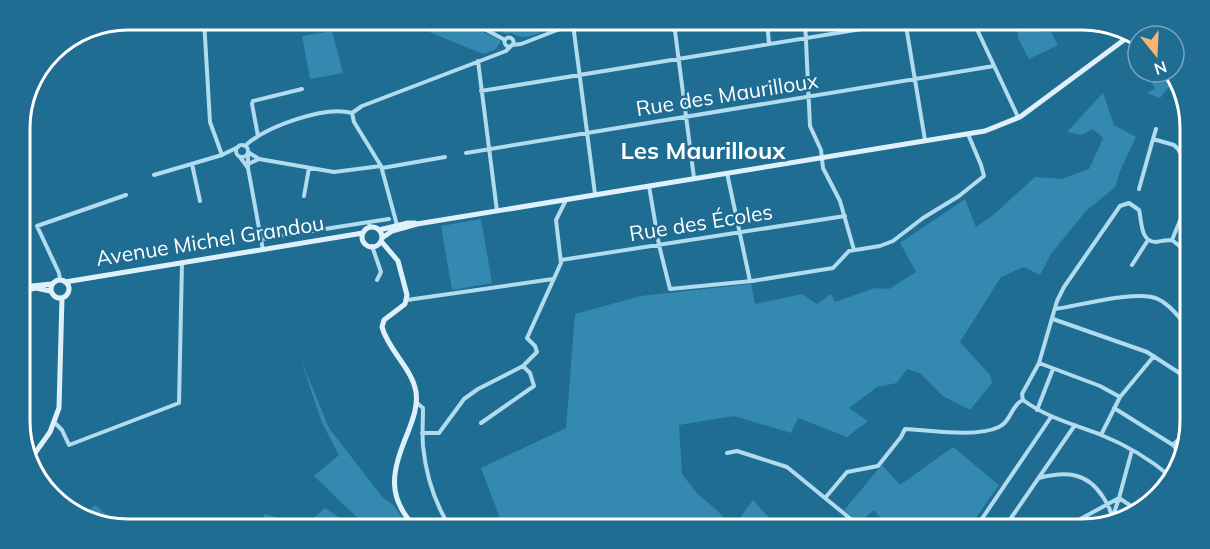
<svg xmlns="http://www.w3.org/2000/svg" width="1210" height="549" font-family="Mulish,sans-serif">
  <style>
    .green { fill: #3389b0 }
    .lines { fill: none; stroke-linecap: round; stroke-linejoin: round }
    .street { stroke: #b1dbee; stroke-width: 4 }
    .secondary { stroke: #def1fa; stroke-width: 5 }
    .labels { text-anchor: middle; stroke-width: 5; stroke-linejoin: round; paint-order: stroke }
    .street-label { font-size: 21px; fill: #fff; stroke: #1f6d92 }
    .quarter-label { font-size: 24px; font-weight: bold; fill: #fff; stroke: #1f6d92 }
    .rim { fill: none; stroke: #fff; stroke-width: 3 }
  </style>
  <rect width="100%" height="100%" fill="#1f6d92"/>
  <!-- green -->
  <path class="green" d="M400,20H461L501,41L495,50L483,54Z
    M477,20H585C578,20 571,20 565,22C548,26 528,45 512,33L505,34Z
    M1017,20H1039L1041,32H1051L1058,45L1029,59L1018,38Z
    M332,31L343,73L310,79L302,36Z
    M1154,72H1172L1175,79L1160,98L1147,93L1155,89L1149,77Z
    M1103,93L1114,125L1136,137L1120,171L1115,187L1086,211L1051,254L1040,275L1024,267L1001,277L960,342L990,375L992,383L970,410L943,396L920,373L907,369L897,383L877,387L849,408L868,421L847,437L798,418L791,433L734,416L679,425L682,474L696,492L734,526L753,500L779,529H504L481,468L566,428L575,314L641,296L751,284L755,304L802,294L817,304L831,294L835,302L875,288L889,289L916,272L900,243L965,199L976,227L992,216L1035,177L1061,179L1089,169L1103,138L1093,129L1082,135L1067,132Z
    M481,219L492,283L452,290L441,226Z
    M301,360L329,428L383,498C401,507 398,518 411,529H369L314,476L339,455L322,423Z
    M953,447L999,485L968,529H890L874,510L859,523L844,510L882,465L900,485Z
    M96,505L118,527L86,521L79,516Z
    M325,508L356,529H256L265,514L304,526Z"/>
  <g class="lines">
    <!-- street -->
    <path class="street" d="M204,20L210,122L222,155
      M468,20L505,40
      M642,20L669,26L675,31L694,178
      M805,20L810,126L821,150L823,168L840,201L854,250
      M905,20L925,140
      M975,20V25L1018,117
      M573,24L595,194
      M768,32L769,44
      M504.5 42a4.5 4.5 0 1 1 9 0a4.5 4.5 0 1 1-9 0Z
      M512,45L521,44L573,24L609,20
      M478,61L497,211
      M481,91L917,20
      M1183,106L1187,108
      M352,113L354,122L381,166L397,225L394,227
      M258,136L252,104L253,101L302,89
      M1153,139L1156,129
      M236 151a6 6 0 1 1 12 0a6 6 0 1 1-12 0Z
      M245,146C265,127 325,105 352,113L362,106L506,51L511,46
      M466,153L994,66
      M240,157L248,168V154
      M259,159L334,172L381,166
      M192,164L200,201
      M248,164L259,159L248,152
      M248,168L263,250
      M382,168L445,157
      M727,173L750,281
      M154,175L222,155L238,147
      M649,186L659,245L670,289L752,281L833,268L849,251L880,246L893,241L923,218L959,196L984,176L981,165L968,134
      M1139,189L1153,139L1174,145L1178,149L1188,167
      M304,196L309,168
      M369,222L389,219
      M262,239L369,222L370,227
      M1172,240L1188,201
      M372,246L381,272L377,280
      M561,260L845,216
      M1132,265L1148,240
      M60,280L59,273L37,226L126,195
      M407,300L553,279
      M1055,309C1078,306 1138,289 1158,299C1169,304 1177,315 1185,324
      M1053,319L1147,352L1184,376
      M1039,363L1100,386L1120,397
      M417,403L423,408C423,421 422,433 423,446C426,476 435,504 451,529
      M1114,408L1173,445C1181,453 1177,462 1175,471
      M1037,410L1053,369
      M54,422L62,430L69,445L179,403L182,263
      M481,423L534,386L530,373L523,366
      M422,433H439L464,399L478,389L523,366L537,352L535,346L527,338L561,263L556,220L566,200
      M1101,435L1120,397L1154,356
      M1173,445L1183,435
      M727,453L737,451L787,467L863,529
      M1171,477C1150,459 1124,444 1099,434C1072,424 1046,417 1023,400L1022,394L1039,363L1057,301L1064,287L1120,206L1129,203L1139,210C1142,221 1140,242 1156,242C1161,241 1166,240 1172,240L1187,252
      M1039,478C1066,471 1087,472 1103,497C1108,505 1111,510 1112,519
      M825,498L847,472L878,466L901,437L905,429C930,430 976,438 999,427C1011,422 1011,405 1023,400
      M1111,522L1119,498L1132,450
      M975,529L1051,417
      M1012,529L1009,524V521L1075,425
      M1062,529L1119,498L1140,512"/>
    <!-- secondary -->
    <path class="secondary" d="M362 237a10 10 0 1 1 20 0a10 10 0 1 1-20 0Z
      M379,230L408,223H415
      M382,238L392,231L417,224L985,131L1020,117L1132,34
      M381,241L398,261L407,295L405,304L384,320L382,327C388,350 412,368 416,392C418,406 413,419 408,432C392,471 385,497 417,529
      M51 289a9 9 0 1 1 18 0a9 9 0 1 1-18 0Z
      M65,282L363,233
      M21,287L52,284
      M21,291L36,288L50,291
      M30,460L50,432L59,408L62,298"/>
  </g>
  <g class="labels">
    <!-- street labels -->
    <g class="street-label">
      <text transform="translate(727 95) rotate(-9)" y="7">Rue des Maurilloux</text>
      <text transform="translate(701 223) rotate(-9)" y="7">Rue des Écoles</text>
      <text transform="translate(210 241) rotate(-9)" y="7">Avenue Michel Grandou</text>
    </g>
    <!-- quarter labels -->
    <g class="quarter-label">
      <text x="703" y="159">Les Maurilloux</text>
    </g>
  </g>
  <!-- crop -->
  <path d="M0 0H1210V549H0ZM128 30H1082A98 98 0 0 1 1180 128V421A98 98 0 0 1 1082 519H128A98 98 0 0 1 30 421V128A98 98 0 0 1 128 30Z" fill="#1f6d92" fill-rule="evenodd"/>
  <path class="rim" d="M128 30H1082A98 98 0 0 1 1180 128V421A98 98 0 0 1 1082 519H128A98 98 0 0 1 30 421V128A98 98 0 0 1 128 30Z"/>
  <!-- north arrow -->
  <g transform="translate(1156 54) rotate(162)"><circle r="28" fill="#1f6d92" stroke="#79a7be" stroke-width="1.5"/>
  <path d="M0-4.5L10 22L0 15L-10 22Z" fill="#fbb371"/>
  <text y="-9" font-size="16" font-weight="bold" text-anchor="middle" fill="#ffffff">N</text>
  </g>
</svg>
